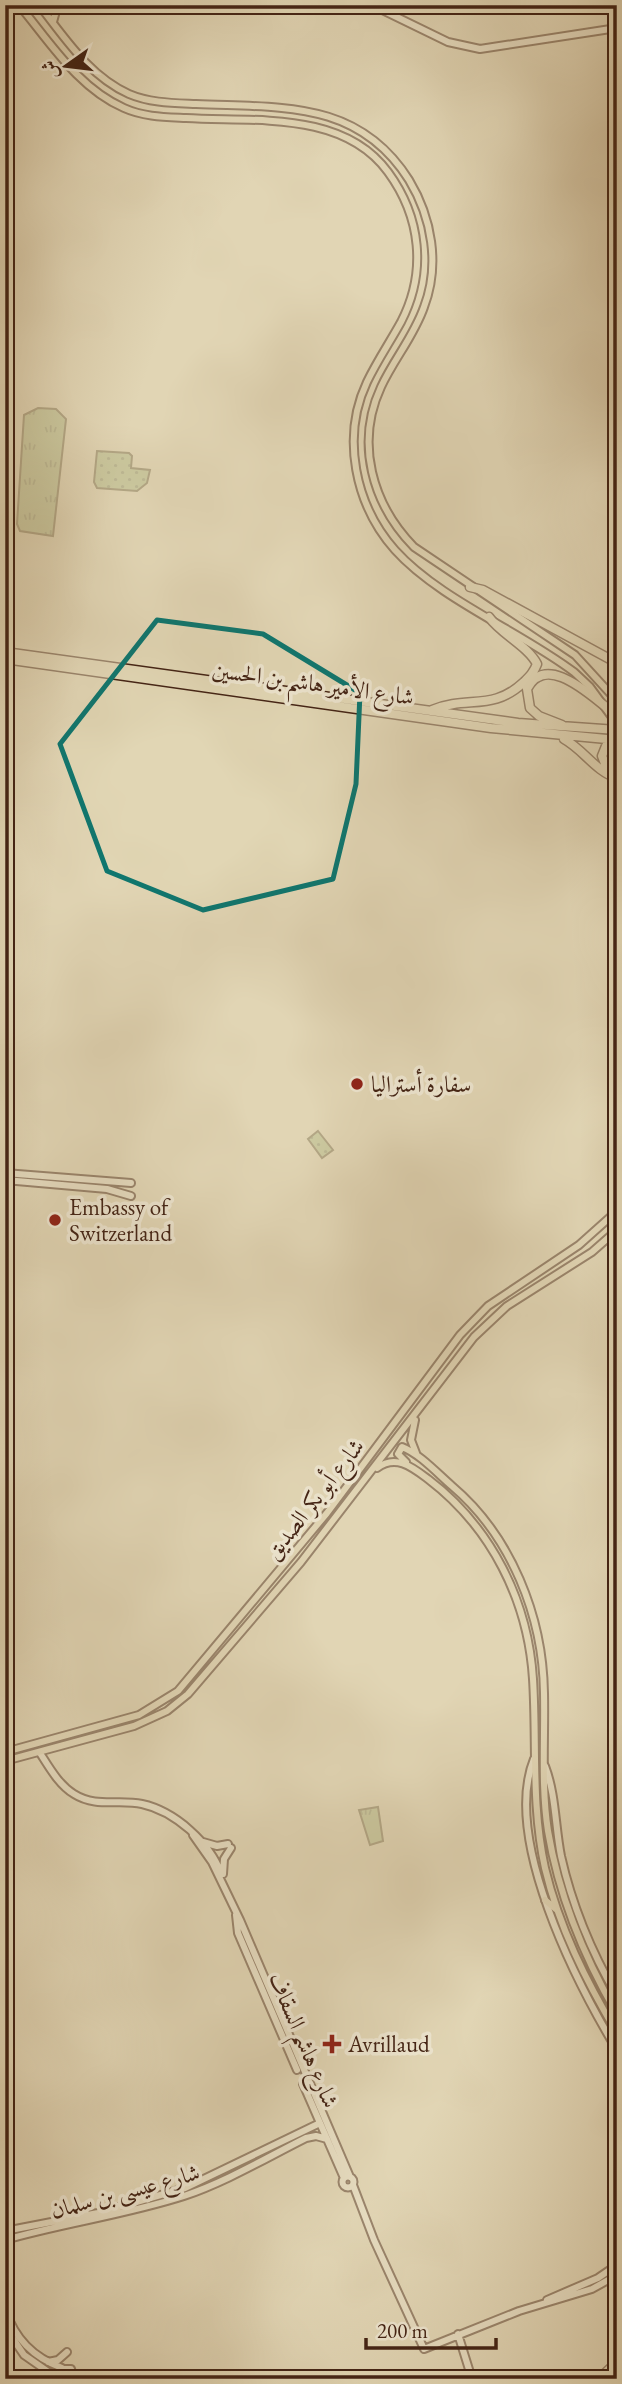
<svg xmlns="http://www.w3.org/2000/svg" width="622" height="2384" font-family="'EB Garamond',Amiri,serif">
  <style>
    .grass { fill: url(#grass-dots); stroke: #7c7151; stroke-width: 2 }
    .park { fill: url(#park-tufts); stroke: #7c7151; stroke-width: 2 }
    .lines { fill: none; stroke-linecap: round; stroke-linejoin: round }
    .secondary-casing { stroke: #442415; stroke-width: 10 }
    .primary-casing { stroke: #442415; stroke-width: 10 }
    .highway-casing { stroke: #442415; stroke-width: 11 }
    .secondary { stroke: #ece4ce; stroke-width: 6 }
    .primary { stroke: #e1d6b4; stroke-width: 6 }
    .highway { stroke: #e1d6b4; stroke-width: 8 }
    .marked { fill: none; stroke: #0f766e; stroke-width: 5; stroke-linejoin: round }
    .poi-dot { fill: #8f2418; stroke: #ece4ce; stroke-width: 2.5 }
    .labels { text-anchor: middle; stroke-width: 7; stroke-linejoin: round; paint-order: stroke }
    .street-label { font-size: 23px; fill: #442415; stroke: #ece4ce }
    .poi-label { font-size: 23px; fill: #442415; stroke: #ece4ce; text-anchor: start }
  </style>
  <defs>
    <pattern id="grass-dots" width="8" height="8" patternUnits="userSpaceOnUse" patternTransform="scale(1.75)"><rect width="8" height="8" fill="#b3be8d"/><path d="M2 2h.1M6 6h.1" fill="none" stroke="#939a72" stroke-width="1.8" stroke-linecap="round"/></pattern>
    <pattern id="park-tufts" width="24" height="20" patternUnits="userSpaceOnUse" patternTransform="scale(1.75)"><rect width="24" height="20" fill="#b3be8d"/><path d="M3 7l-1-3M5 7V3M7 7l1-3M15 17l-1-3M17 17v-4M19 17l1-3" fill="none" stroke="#939a72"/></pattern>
  </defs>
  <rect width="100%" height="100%" fill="#e1d6b4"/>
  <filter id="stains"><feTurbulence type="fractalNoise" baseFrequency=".00286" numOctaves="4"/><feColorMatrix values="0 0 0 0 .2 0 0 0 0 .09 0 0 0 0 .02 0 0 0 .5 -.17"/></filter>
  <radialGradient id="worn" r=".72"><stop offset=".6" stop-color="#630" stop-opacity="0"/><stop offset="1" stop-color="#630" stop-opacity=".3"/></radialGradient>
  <!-- grass -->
  <path class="grass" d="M97,451L129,453L132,456L131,468L150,470L147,483L137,491L97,488L94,482Z
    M318,1131L333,1150L322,1158L308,1139Z"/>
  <!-- park -->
  <path class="park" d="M38,408L56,409L66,419L53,536L20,531L17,524L24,415Z
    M378,1807L383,1841L370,1845L359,1810Z"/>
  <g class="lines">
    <defs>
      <path id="secondary" d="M372,5L448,42L480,49L617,28
        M5,1173L131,1183
        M5,1180L107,1189L131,1196
        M40,1753C49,1767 59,1785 74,1794C96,1808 119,1799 142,1804C175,1811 210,1843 221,1873
        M534,1759C502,1838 576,1982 617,2050
        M545,1766C556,1795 555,1826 561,1856C572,1905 592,1953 617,1996
        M193,1835L212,1862L240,1920L350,2177
        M203,1842L217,1846L228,1844
        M223,1874L224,1859L231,1848
        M236,1915L238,1933L297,2070
        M303,2084L344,2178
        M342.5 2182a5.5 5.5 0 1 1 11 0a5.5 5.5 0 1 1-11 0Z
        M353,2185L374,2240L424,2349L519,2311L592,2289L617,2275
        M5,2231L98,2213L185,2188L320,2123
        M5,2240C64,2223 125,2215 184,2196C226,2182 266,2158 306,2138L316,2136L327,2139
        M547,2300L598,2278L617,2265
        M5,2309C15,2339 33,2357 62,2368
        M5,2327L24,2355L57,2378
        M458,2334L472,2379
        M48,2362L58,2360L67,2352
        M60,2369H71L74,2379"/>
      <path id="primary" d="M19,5C50,42 78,88 124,108C144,117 165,117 186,118C253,122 343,110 388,172C421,217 427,272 401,322C390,342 377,361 367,382C341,437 355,505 395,550C439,599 520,631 574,672L590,687L617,724
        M39,5C65,38 89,76 129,94C150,103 173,103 196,104C280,108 358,99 409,180C432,218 440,265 424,307C414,336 394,359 381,387C355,443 372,504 414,547L575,655L617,701
        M53,22L56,11L65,8
        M415,1420L411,1440L416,1453
        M406,1462L398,1454L402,1447C420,1454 437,1473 452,1486C511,1536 543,1616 544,1693C545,1739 541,1786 548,1831C559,1897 584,1957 617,2014
        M377,1468C396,1454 412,1467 428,1479C491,1527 528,1600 533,1679C537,1743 531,1805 545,1868C559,1927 586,1981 617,2033
        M5,1752L139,1715L178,1691L327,1513L460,1335L488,1306L579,1245L617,1211
        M5,1761L134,1726L167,1711L188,1694L301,1562L474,1337L507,1306L592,1252L617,1230
        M545,1900L557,1910"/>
      <path id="highway" d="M470,587L483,590L617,663
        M5,652L518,723L617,730
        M5,659L491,728L617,740
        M432,710C468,695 492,712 524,682C530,676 534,672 537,664C528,646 501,634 489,617
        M562,725L539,716L530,708L527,689C545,653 588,693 606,707
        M564,739C584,750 595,771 617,778
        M616,740L606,746L602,756L606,766L617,771
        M599,2379L617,2362
        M612,2379L617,2374"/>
    </defs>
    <!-- secondary casing -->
    <use href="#secondary" class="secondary-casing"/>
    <!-- primary casing -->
    <use href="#primary" class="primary-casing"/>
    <!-- highway casing -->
    <use href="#highway" class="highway-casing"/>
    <!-- secondary -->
    <use href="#secondary" class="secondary"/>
    <!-- primary -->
    <use href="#primary" class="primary"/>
    <!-- highway -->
    <use href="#highway" class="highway"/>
  </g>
  <!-- marked area -->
  <path d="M0 0H622V2384H0ZM157,620L263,634L360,693L356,784L333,879L203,910L107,871L60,744Z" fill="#e1d6b4" fill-opacity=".55" fill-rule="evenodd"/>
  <path class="marked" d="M157,620L263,634L360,693L356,784L333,879L203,910L107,871L60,744Z"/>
  <!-- markers -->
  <g class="poi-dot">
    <circle cx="357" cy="1084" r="7"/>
    <circle cx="55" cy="1220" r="7"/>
    <path d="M328.5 2033.5h7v7h7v7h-7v7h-7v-7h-7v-7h7z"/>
  </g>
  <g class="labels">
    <!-- street labels -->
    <g class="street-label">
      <text transform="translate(313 683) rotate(8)" y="8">شارع الأمير هاشم بن الحسين</text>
      <text transform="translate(314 1499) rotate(-52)" y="8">شارع أبو بكر الصديق</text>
      <text transform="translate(304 2040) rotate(67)" y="8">شارع هاشم السقاف</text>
      <text transform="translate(125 2191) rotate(-15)" y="8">شارع عيسى بن سلمان</text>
    </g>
    <!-- poi labels -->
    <g class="poi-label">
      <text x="371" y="1092">سفارة أستراليا</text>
      <text x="69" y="1215">Embassy of<tspan x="69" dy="26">Switzerland</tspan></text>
      <text x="348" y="2052">Avrillaud</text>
    </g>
  </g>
  <!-- margin -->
  <rect width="622" height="2384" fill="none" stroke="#e1d6b4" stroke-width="28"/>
  <rect x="7" y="7" width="608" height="2370" fill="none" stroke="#442415" stroke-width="3.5"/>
  <rect x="14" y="14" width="594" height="2356" fill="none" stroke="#442415" stroke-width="2"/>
  <!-- north arrow -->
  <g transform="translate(66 66) rotate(256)" stroke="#ece4ce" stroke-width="5" paint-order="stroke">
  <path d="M0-5L12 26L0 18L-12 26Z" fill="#442415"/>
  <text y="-10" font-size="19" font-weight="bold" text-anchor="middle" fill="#442415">ش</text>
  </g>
  <!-- scale -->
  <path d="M366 2338v10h130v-10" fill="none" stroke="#442415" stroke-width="3.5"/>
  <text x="377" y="2338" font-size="21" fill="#442415" stroke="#ece4ce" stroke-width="5" paint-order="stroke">200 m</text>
  <rect width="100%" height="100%" filter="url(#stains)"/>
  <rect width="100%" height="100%" fill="url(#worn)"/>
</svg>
